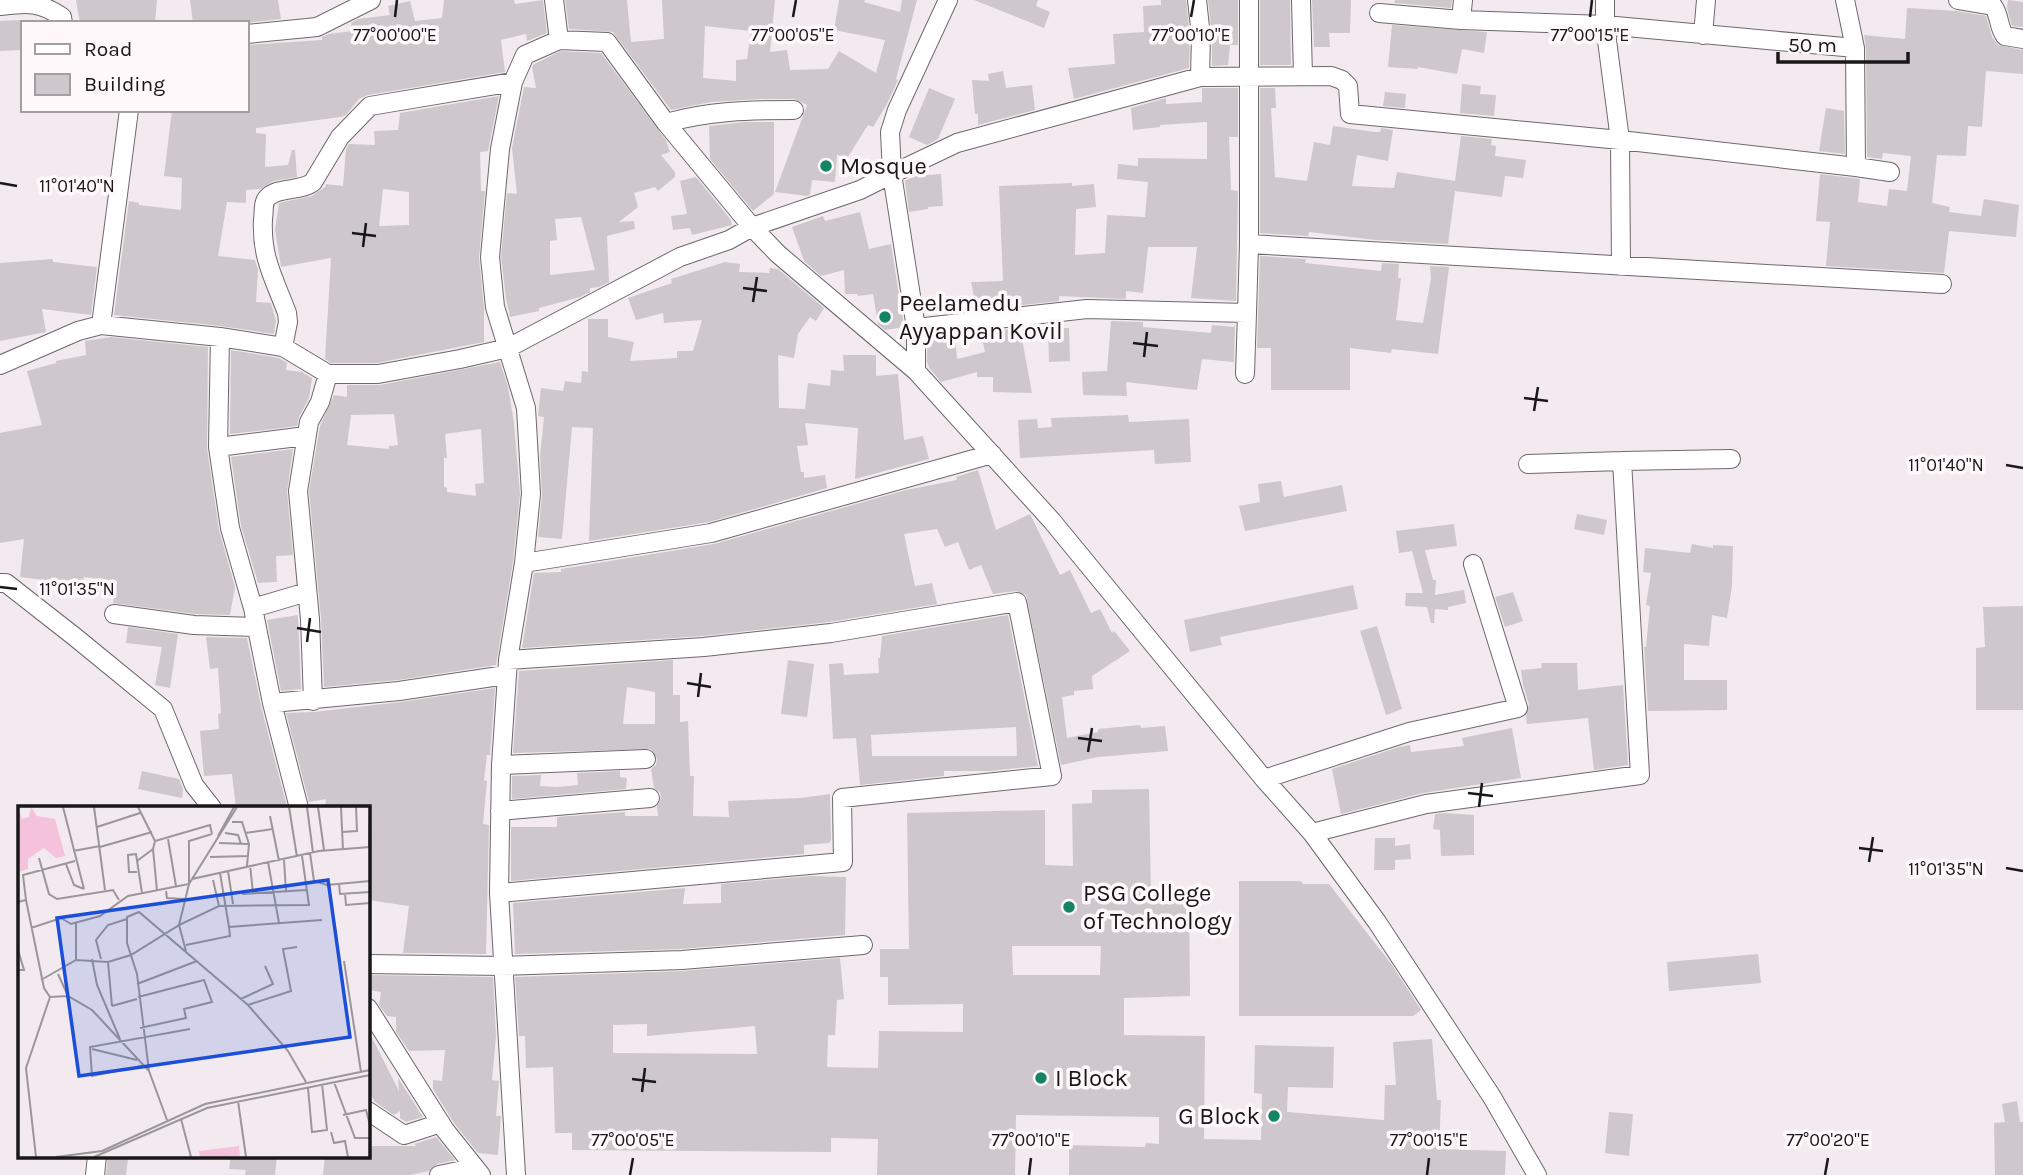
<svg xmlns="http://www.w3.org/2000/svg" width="2023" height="1175" font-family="Karla,sans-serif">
	<rect width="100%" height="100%" fill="#f2eaee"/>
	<path fill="#cec7cb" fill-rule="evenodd" d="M76,0H157L155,23H80Z
		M190,0H278L281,19L246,23H193Z
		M444,0H514L515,4L543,0L547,33L527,41L526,34L501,40L505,72L368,95L359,99L346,115L341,117L256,128V133L266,134L265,167L288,165L292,150H295L297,177L274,181L260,189L246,190V203L227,202L218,256L255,260L258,270L256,302L271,303L276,321L274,334L221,326L114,315L129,201L139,203V205L181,210L182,178L164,176L172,110H247V45L322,40V37L329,34L352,31L351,23L358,19L390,15L388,6L410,1L415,21L442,18Z
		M565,0H627L631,42L664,39L662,0H775L770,52L787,50L790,70L828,69L839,51L876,73L885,40L834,30L839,0H865L864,2L900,12L902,0H917L896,79L898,80L887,104L873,127L868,125L846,160L837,154L835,182L812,180L810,195L807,196L775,192L807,105L795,99H761L711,102L671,110L613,32L569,29ZM705,26L751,31L747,59L736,60V81L703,78Z
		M974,0H1038L1036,6L1050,12L1044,28Z
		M1161,0H1186L1190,36L1189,68L1074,99L1068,68L1115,64L1113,34L1144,32L1143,6L1161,5Z
		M1208,0H1238V45H1230L1228,65L1212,66V35Z
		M1260,0H1290L1291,65H1260Z
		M1312,0H1351L1350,33H1329L1330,47H1314Z
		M1395,0H1452L1451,8L1394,3Z
		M2008,0L2023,2V27L2012,26L2007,8Z
		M1907,8L1958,11L1986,16L1992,37L1998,45L2023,50V74L1986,71L1982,127L1968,126L1966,156L1937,155L1932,203L1950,207L1949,212L1981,216L1984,199L2019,205L2016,237L1949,231L1944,273L1826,266L1830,222L1816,221L1820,174L1860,179L1858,202L1887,206L1889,189L1907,191L1911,156L1883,153L1882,159L1867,157L1866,48L1864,35L1905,39Z
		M23,20V50L0,51V21Z
		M1392,25L1487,32L1484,53L1462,49L1457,74L1418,67V69L1388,67Z
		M561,51L601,53L666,140L670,152L661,155L675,172V177L658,191L655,187L634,193L638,207L619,222L634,221L635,229L607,236L609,282L599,287L590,288V292L580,297L539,308V311L510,317L506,298L501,257L507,193L517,194L512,148L524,87L536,88L532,67L534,64ZM581,217L595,270L550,275V241L557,240L555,219Z
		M1003,71L1006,88L1032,85L1035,110L978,125V114H975L972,80L989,81L988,74Z
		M1462,84L1481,86L1480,94L1496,95L1494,116L1460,113Z
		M929,88L955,99L938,139L927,145L909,137Z
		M1202,88H1238V137H1229L1231,190L1238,191L1236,301L1191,298L1197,247H1148L1143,293L1126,291V299L1059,296V301L977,310L971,282L1003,281L999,186L1072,183V186L1094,184L1096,207L1076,209L1075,255L1105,253L1107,215L1145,217L1148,182L1117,179L1118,164L1138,166V158L1207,159V122L1160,125V127L1133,130L1131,108L1166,98V104L1202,102Z
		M1260,88H1275L1276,108H1271L1275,177L1307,181L1314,142L1330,145L1333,126L1375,132H1380L1381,128L1393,130L1388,161L1357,155L1352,186L1394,188L1397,172L1455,181L1461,136L1492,139L1491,145L1496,146L1495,156L1526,160L1523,178L1505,176L1502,197L1455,191L1448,244L1376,240L1309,232L1308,236L1260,233Z
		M1385,92L1406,94L1405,108L1383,106Z
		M499,96L488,151L480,152L481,191H485L479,258L484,308V342L377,363H331L325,359L331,258L281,267L275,230L279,203L312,196L325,187L326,184L343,186L346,149L349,144L375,145L374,131L398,130L400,113ZM383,189L409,192V225L379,226Z
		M1826,108L1844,111L1845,154L1819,151Z
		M745,122H774V194L753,211L710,159L709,126Z
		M941,174L943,206L928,207V209L909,212L905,181L914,176Z
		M696,177L731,220L732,225L692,235L690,228L673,230L671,216L687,214L680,181Z
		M860,212L869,249L891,244L904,327L885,330L878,324L873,294L858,296L857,294H845L844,270L821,276L804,261L792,227L823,216L825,221Z
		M1260,256L1306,259L1305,263L1381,271L1382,263L1399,264L1398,278H1401L1396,320L1423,323L1431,279L1430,266L1449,267L1438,354L1392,349L1391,353L1350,348V390H1271V348H1257Z
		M53,259V262L97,267L91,315L42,309L46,332L0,341V263Z
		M725,262L740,264L739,272L769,273L770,268L778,269L824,308L816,321L810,317L798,334L794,358L778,355L779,408L805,409L808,383L830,386L831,370L844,371L843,355H876V376L898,374L904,440L923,436L929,459L855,479L858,428L805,423L808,445L797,446L801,472H804V478L825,475L827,488L709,522L589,541L593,428L572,427L562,539L538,537L542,495L540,456L544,417L538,416L541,388L563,391L565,381L581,383L582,371L588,372V319H608V337L634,342L630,361L677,358V351H693L702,320L664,323L663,313L636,320L628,298L672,283L671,279Z
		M1111,321L1143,322V327L1211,333L1212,325L1234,327L1235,324L1234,362L1202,359L1197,390L1126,382L1127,396L1083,395L1082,372L1107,371Z
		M1020,328L1032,393L993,392V377H977V372L941,382L930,369L927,362V338L955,335L957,359L985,352L981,332Z
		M1048,328H1069L1070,361L1049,362Z
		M111,337L208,347L207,448L219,530L235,587L230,615L195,614L113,603L117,581L84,577L83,585L20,577L24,539L0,543V433L42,425L27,371L56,363V361L86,355L85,341Z
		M231,350L279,358L287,363L286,370L302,372L312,378L309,398L299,417L297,426L230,434Z
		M500,362L508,387L514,423L520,494L513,562L496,665L398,680L324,687L321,618L309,491L320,426L334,395L347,397V385H380ZM394,414L398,445L389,446V449L347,445L351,415ZM481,429L484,483L475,484L476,496L447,492V488L444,487V458H447L445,434Z
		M1128,415L1129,422L1189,419L1191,462L1155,464L1154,450L1020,458L1018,420L1037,419L1038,428L1052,427L1051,418Z
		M293,449L287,492L293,555L276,556L277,582L258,583L241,526L231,457Z
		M978,470L996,530L1030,514L1060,575L1070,570L1091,613L1100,609L1112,633L1114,631L1130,651L1092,676L1093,689L1074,691V695L1062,697L1067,738L1098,732V729L1140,725L1141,728L1165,726L1168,751L1098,757L1061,765L1026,595L1016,591L993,594L981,565L969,570L958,542L945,547L937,529L904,534L915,586L932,583L937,604L829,622L703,636L522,648L534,573L561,572V569L714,544L906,490L957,480L956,477Z
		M1281,481L1284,497L1342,485L1347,511L1245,531L1239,506L1260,502L1258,484Z
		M1577,514L1607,520L1604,535L1574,529Z
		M1454,524L1457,546L1425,550L1433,580H1436L1435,595L1464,590L1466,603L1448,607V610L1435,609L1434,623H1431L1427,607L1405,606L1406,593H1423L1412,551L1399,553L1396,531Z
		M1692,544L1713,548V545L1733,546L1732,586L1727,618L1712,615L1709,646L1684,644V680H1727V710L1648,711L1644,647H1646L1650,606L1646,605L1651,573L1643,572L1645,548L1690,553Z
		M1353,585L1358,609L1220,637L1222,645L1190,652L1184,620Z
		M1513,592L1523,621L1505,627L1495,597Z
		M2023,606V710H1976V648L1985,647L1983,607Z
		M298,615L301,689L281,691L267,620Z
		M1008,615L1038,766L990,771H944V776L860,785L856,738L833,739L829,664L843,663L844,675L879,673L878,658H880L882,636ZM1016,727L1017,756H872L871,735Z
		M1377,626L1402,709L1386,715L1360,631Z
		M128,627L178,634L170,688L155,685L162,647L126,643Z
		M206,637L247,638L261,706L287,807L236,808L232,774L204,776L200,731L219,729L218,714L221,713L218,668L210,669Z
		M673,660V695H680V722L688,721L690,776H694L693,816L729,817L728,801L801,798L830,794L831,840L829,843L804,845V854L511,881V827H557V817L625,812V816H658L657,807L661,798L660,792L654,788L651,769L656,765L657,758L651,749L513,753L519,671ZM627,687L655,692V724H623Z
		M788,660L814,664L807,717L781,714Z
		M1541,663H1577L1578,690L1623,685L1628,765L1594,770L1588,718L1527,724L1526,716L1529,705L1523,685L1521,670L1542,668Z
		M495,688L490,755H487L484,780L487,781L483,824L489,825L486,954L403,953L409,906L368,900V808H325L326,799L309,802L286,713L314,712L401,702Z
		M1512,728L1521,778L1423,793L1341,814L1332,769L1399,747L1410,745L1411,752L1464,746L1462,738Z
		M142,771L179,779L183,789L182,798L138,789Z
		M620,771V777L627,778L626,789L512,799V776L541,775L540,786L557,787L578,785L577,773Z
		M1149,789L1151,897H1189L1190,996L1124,998V1035L1205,1036L1204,1139L1261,1140L1262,1094L1254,1093L1255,1045L1334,1047L1333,1088L1288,1087L1287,1112L1384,1120L1385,1085H1396L1393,1042L1432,1039L1437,1100H1441L1439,1149L1506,1151L1505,1175H1069V1145L1145,1147L1146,1143L1159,1144V1117L1016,1115L1015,1175H877L878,1139L831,1138V1152L572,1150V1133H555L553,1067L526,1068L525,1036H519L515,977L682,971L840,958L844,999L837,1000L835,1035H828L827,1067L878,1068L879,1031L963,1032V1004L888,1005V977H880V949H909L907,813L1045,810V865L1073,866L1072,804L1092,803V790ZM1012,946H1101L1100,975H1013ZM647,1024V1036L755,1026L757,1054L613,1053V1025Z
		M1446,813L1474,815V855L1441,856L1440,830L1433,829L1435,814Z
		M1375,838H1395V846L1410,844L1411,859L1395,860V870H1374Z
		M810,876L846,877L845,935L681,949L515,954L513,903L685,888L683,904L721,903V884Z
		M1239,881H1301L1303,884H1329L1392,965L1421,1010L1413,1016H1239Z
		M1758,954L1761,983L1669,991L1667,962Z
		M368,975L493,977L496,1036L492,1080L499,1081L496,1116H501L498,1155L478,1153L454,1123L433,1089V1080L442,1081L445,1050L409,1051L396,1032V1017L387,1016L379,1005L381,992L368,990Z
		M368,1030L399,1091L398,1078L423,1117L406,1122L400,1118V1111L394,1115L375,1102L368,1090Z
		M2017,1101L2020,1122H2023V1175H1995L1994,1123L2005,1122L2002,1104Z
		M1609,1112L1633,1114L1629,1156L1605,1153Z
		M436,1137L455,1160L437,1164L429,1171L410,1175H323L325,1156H368V1146H416L414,1144Z
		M231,1156H277L275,1175H245L246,1170L229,1169Z
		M108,1157L128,1159L126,1175H106Z"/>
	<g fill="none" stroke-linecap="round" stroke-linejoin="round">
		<g stroke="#6f686b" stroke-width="20">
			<path id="minor" d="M554,0L559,40
				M1197,0L1201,36L1200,77
				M1249,0V244
				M1301,0L1303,76
				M1605,0V25L1620,140L1621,266
				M1958,0L1993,6C2000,15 1998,27 2005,36L2023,39
				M0,6C27,3 39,1 62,17L63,23
				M1379,13L1461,20L1605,25L1855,48
				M1461,20L1463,0
				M247,34L317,27L371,0
				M1703,35L1706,0
				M666,123C708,111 749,110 794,110
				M1856,167L1890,172
				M101,325L129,110
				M916,328L1087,309L1247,313L1249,244L1942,284
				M220,337L218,447L230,528L253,608L272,703L299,808
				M283,347L288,322L287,313C274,278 261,258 263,219C264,213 263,202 267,198C278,186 301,192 313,182L340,137L370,106L513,82
				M0,365L78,331L101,325L220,337L283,347L328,374H378L460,359L508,348L680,257L729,240L752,227L860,190L892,174L890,132L897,110L948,0
				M916,371V328L892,174L957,143L1200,77L1331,76L1342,80L1348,86L1350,114L1620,140L1856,167L1855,48L1845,0
				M1245,374L1247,313
				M218,447L306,436
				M1528,464L1622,461
				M524,563L711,533L992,454
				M0,583H6L75,637L163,709L194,785L212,808
				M253,608L307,592
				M114,614L194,625L255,627
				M313,701L310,619L298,491L309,422L320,402L328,374
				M272,703L399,691L506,675
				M501,765L646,759
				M1264,779L1409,732L1518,708L1473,564
				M500,811L650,798
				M1312,833L1426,804L1640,775L1622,461L1731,459
				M499,893L843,862L842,798L1052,776L1017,602L831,633L704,647L508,660
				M368,964L502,966L682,960L863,945
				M368,1008L445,1130L481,1175
				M368,1111L404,1135L441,1123
				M95,1175L97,1156
				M439,1175L473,1168
				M516,1175L499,893L501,765L508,660L524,563L531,494L526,408L495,307L490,257L500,149L513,82L525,55L559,40L607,42L666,123L752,227L778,254L916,371L1052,521L1264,779L1312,833L1377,922L1492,1097L1537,1175"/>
		</g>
		<use href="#minor" stroke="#fff" stroke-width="18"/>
	</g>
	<path fill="none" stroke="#191718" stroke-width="2.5" d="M395,17L397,0M793,17L796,0M1191,17L1194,0M1590,17L1592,0M0,183L17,186M352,233L376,236M363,247L366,223M743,288L767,291M753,302L757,277M1133,343L1158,346M1144,357L1147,332M1524,398L1548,401M1534,411L1538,387M2006,465L2023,468M0,587L17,589M297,628L321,632M307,642L310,618M687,683L711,687M698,697L701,673M1078,738L1102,741M1088,752L1092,728M1468,793L1493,796M1479,807L1482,783M1859,848L1883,851M1869,862L1873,837M2006,868L2023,871M632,1079L656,1082M642,1092L645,1068M630,1175L633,1158M1029,1175L1031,1158M1427,1175L1429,1158M1825,1175L1828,1158"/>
	<g fill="#138564" stroke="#fff8fb" stroke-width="2.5">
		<circle cx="826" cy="166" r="7"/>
		<circle cx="885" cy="317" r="7"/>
		<circle cx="1069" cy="907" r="7"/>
		<circle cx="1041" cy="1078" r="7"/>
		<circle cx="1274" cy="1116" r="7"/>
	</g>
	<g text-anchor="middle" stroke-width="7" stroke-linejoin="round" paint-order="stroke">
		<g font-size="24" fill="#191718" stroke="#fff8fb" text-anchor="start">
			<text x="840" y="174">Mosque</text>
			<text x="899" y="311">Peelamedu<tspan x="899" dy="28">Ayyappan Kovil</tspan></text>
			<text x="1083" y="901">PSG College<tspan x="1083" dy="28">of Technology</tspan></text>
			<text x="1055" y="1086">I Block</text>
			<text x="1260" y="1124" text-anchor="end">G Block</text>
		</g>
	</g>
	<g transform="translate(18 806)">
		<rect width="352" height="352" fill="#f2eaee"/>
		<path d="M13,1L19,10L37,13L47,50L38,52L26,42L10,53V63L0,66V2L4,13L11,11ZM221,340L222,351H182L181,345Z" fill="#f4c2db"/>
		<path fill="none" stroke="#9b9698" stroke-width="2" d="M45,1L66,83M76,1L87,84M120,1L137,35M271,1L279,51M289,1L295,47M300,1L306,44M323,1L325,44M252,10L261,55M214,16H224L231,38L229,60M79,21L122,7M324,26L339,25L338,1M207,27L220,29L223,38M227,27L255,23M200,30L216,1M150,33L158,80M201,37L230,38M82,41L134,26M351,41L352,4M135,43L139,85M55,45L82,40M292,47L296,75L309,79L352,75M192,51L231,50M21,52L31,88L39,93L95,84L101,94M266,54L268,85M119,55L135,43L137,35L192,19L194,28M250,56L261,117M48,58L56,79L66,83M232,59L235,87M210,65L215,98M119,66H111L110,49L118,48L124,87M202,67L211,121M174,73L301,45L352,41M195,74L201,100M321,78L322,88L352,86M148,85L149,92L166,93M327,87L328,99L352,97M224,88L288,84M8,94L5,69L57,55M0,96L8,94L26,182L32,191L50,190L74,204L131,265L149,314M58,116V153M13,122L43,112L53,118L82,110L110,90L171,78V35L194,28M168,139L212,130L211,121L304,114M0,144L6,164H0M168,145L161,119L201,100L291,99L284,50M74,153L79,179L102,233M83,153L78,134L90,119L109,113M326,155L343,266M90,156L94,200M40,168L50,190M23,174L58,154L90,156L113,149L161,119L171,78L219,1M119,178L179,155M120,191L186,174L194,196L166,203L168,212L122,222M223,193L255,178L247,160M230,199L273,185L265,143L279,141M94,200L119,193M74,243L119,254M124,260L74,270L72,241L172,223M131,265L119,168L109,137V111L121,106L230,199L270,245L288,276M316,276L337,332H352M290,282L294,326L309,324L304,278M220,295L228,351M325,309L348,304L352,319M163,313L173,351M313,326L316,337L327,335L330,351M18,351L8,262L32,191M38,351L84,345L187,298L352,264M76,351L189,302L352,269"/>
		<path fill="#1d4ed8" fill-opacity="0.15" stroke="#1d4ed8" stroke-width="3.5" d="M310,74L332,231L61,270L39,112Z"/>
		<rect width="352" height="352" fill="none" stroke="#191718" stroke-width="3.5"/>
	</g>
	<g font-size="18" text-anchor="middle" fill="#191718" stroke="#fff8fb" stroke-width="7" stroke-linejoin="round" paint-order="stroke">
		<text x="395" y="41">77°00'00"E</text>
		<text x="793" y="41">77°00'05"E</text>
		<text x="1191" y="41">77°00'10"E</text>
		<text x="1590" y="41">77°00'15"E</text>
		<text x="77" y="192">11°01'40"N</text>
		<text x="1946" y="471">11°01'40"N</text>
		<text x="77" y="595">11°01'35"N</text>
		<text x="1946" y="875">11°01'35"N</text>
		<text x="633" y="1146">77°00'05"E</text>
		<text x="1031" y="1146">77°00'10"E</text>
		<text x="1429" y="1146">77°00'15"E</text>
		<text x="1828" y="1146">77°00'20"E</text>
	</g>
	<rect x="21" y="21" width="228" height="91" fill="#fff8fb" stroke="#a39ea0" stroke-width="2"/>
	<rect x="35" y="44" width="35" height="10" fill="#ffffff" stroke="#a39ea0" stroke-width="2"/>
	<text x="84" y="56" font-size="21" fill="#191718">Road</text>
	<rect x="35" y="74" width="35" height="21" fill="#cec7cb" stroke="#a39ea0" stroke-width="2"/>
	<text x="84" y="91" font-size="21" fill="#191718">Building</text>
	<path d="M1778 52v10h130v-10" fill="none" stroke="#191718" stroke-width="3.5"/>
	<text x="1788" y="52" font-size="21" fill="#191718" stroke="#fff8fb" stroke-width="5" paint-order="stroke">50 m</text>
</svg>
